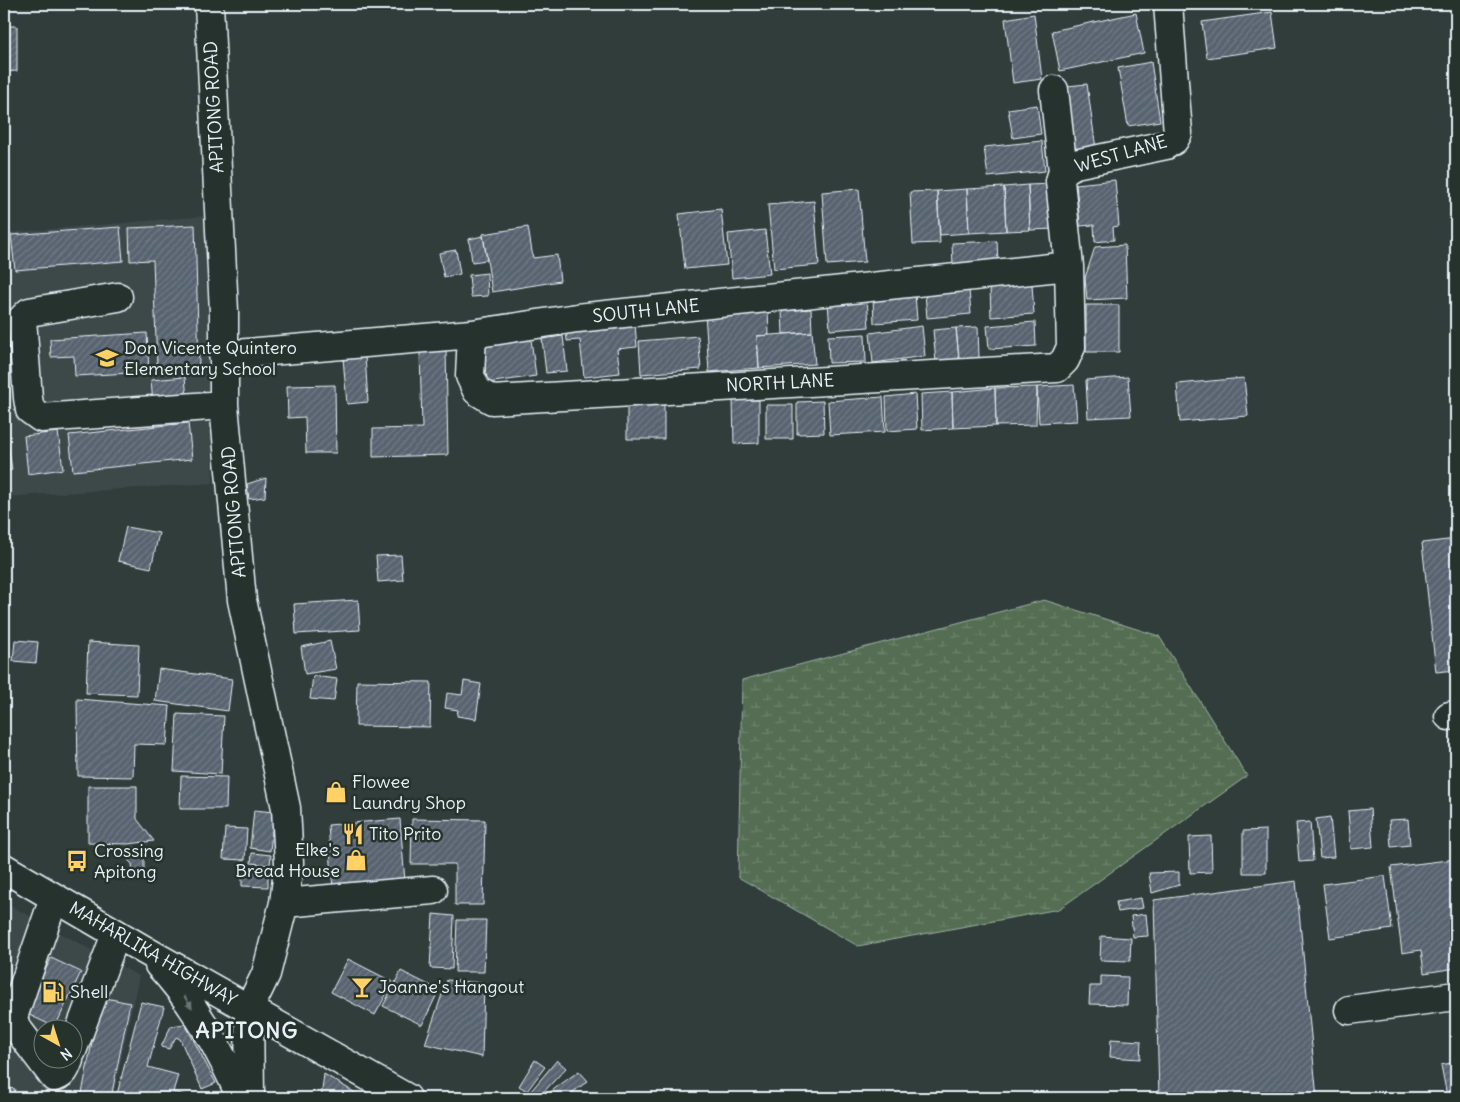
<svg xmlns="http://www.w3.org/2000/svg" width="1460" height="1102" font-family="Delius,sans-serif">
	<defs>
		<pattern id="wetland-marsh" width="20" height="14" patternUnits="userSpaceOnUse" patternTransform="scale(1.25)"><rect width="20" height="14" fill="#556e53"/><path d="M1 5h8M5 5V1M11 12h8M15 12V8" fill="none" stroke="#6d836c"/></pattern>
		<pattern id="building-hatch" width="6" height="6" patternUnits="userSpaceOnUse" patternTransform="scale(1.25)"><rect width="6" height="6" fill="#596370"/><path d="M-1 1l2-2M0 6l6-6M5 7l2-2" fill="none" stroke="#717a85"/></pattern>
	</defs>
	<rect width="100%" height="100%" fill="#303d3a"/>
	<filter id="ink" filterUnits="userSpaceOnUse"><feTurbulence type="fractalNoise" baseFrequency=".02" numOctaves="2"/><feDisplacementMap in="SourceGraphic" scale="10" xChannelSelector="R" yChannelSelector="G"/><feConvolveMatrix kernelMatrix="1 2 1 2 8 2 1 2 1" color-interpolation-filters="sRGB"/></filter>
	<g filter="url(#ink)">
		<path fill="#3c484a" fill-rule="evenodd" d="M205,216L213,483L4,497V233Z
			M4,902L139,976L113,1098L4,1097ZM42,1030H72V1060H42Z"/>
		<path fill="url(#wetland-marsh)" stroke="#9eb0a6" d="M1044,600L1159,636L1247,776L1059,909L858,946L738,877L742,680Z"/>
		<path fill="url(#building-hatch)" stroke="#e8f1f8" d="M1272,12L1277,48L1207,58L1202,22Z
			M1136,13L1144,53L1060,71L1052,31Z
			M1034,14L1042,79L1013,83L1005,19Z
			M4,26H17V71L4,72Z
			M1151,62L1160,121L1128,126L1118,68Z
			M1087,84L1096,149L1065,153L1057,87Z
			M1037,105L1041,134L1013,138L1008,109Z
			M1042,141L1045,171L988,177L984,147Z
			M1115,180L1119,226L1113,227L1114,240L1095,242L1094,225L1080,226L1076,184Z
			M1053,184L1055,229L1030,230L1028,185Z
			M1028,185L1030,230L1006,231L1004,187Z
			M1004,187L1006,231L969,233L967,189Z
			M859,189L865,262L827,265L822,192Z
			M967,189L969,233L940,235L937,191Z
			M937,191L940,243L913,244L910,192Z
			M814,201L819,265L774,269L768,205Z
			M721,209L727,265L685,269L679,214Z
			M195,225L199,365L157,367L153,260L130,261L129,228Z
			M120,227L123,261L15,270L11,235Z
			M528,227L533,258L557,255L560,281L492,292L483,234Z
			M765,230L770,274L732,278L728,234Z
			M4,235H7L10,266L4,267Z
			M483,236L487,260L472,262L469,239Z
			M997,241L998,262L953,265L952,243Z
			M1125,245L1127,298L1087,300L1085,278L1095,247Z
			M456,250L460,274L444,277L439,253Z
			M487,273L488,296L471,297L469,275Z
			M1032,284L1034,314L991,317L990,287Z
			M969,290L971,314L927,318L925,293Z
			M915,294L917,320L874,323L873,297Z
			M867,298L869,327L830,330L828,302Z
			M1086,305H1119V352H1086Z
			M768,309L769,335L757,336L759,368L709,372L705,313Z
			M811,309L812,332L783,334L782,311Z
			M634,314L637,347L617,349L620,373L584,377L580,340L567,341L566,329Z
			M1035,322L1036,346L989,349L987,326Z
			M4,324L7,411H4Z
			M922,326L925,356L873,363L870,333Z
			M978,327L979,358L959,359L956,328Z
			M956,328L959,359L936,362L933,330Z
			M530,332L536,376L487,383L481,339Z
			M812,332L815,364L759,368L757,336Z
			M147,333L149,372L75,376L74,356L51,357L50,339Z
			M865,334L866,362L829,363L828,336Z
			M563,336L567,371L546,373L542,339Z
			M698,336L701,369L641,374L639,341Z
			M446,350L448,455L373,457V429L422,428L420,351Z
			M365,356L368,402L347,404L343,358Z
			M185,377L187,399L153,403L151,380Z
			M1128,377L1131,416L1088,418L1086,380Z
			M1244,378L1248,416L1180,422L1177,384Z
			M335,385L336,453H306L305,417L288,418L287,386Z
			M1074,385L1077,421L1039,423L1037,387Z
			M1037,387L1036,425L996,426L995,388Z
			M995,388L996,426L953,428L952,392Z
			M952,392L953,428L922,430L921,394Z
			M915,394L917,429L887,431L886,397Z
			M883,397L885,432L830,435L828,401Z
			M664,399V439H627V400Z
			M733,400H759V443L734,444Z
			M823,401L824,433L797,434V402Z
			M766,405H793V439H766Z
			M188,423L192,459L73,471L69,435Z
			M58,432L63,469L28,474L24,436Z
			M4,436H7L12,470L4,472Z
			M266,478L265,497L249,499L247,484Z
			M126,527L159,533L151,568L118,561Z
			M1456,539V670L1436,672L1422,543Z
			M401,555L403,580L378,582L376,556Z
			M358,600L360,630L296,634L294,604Z
			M15,640L38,642L36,663L13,661Z
			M330,641L336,669L305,674L301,647Z
			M88,642L139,645L137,695L86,693Z
			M159,669L232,679L228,711L155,701Z
			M313,676L337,679L334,701L310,699Z
			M357,681L431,682L430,727L356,726Z
			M464,681L481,684L476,719L457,716L458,710L445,708L447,693L462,695Z
			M77,699L170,706L167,745L134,744L133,777L78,776Z
			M177,714L224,716L221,774L174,771Z
			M181,776L227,777L226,809H180Z
			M88,786H137V819L154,841L128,844L88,843Z
			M1370,809L1373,847L1351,849L1348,811Z
			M254,810L274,812L270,851L250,848Z
			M1330,817L1334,857L1320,858L1316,819Z
			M400,819L405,882L333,889L328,825Z
			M412,819L485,820L483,905H455V864H411Z
			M1408,819L1410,845L1391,847L1389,820Z
			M1310,822L1313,861L1299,862L1296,823Z
			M225,828L247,829L245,860L223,859Z
			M1266,830V873H1243V831Z
			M1211,836L1212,872L1190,873L1189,837Z
			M126,847L144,848V872H133L132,864L128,860Z
			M252,853L271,855L270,865L251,863Z
			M1456,859V968L1424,973L1421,950L1402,953L1391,867Z
			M242,871L268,872V887L242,886Z
			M1179,872V885L1152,893L1149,873Z
			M1385,876L1392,929L1330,938L1323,884Z
			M1296,881L1317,1098H1159L1154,900Z
			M1141,898L1143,908L1118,912L1116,902Z
			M433,914L454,916L452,969L430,968Z
			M1146,914L1148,936L1133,937L1131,916Z
			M457,920H486L484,972H455Z
			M1101,936L1131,938L1130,961L1100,960Z
			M51,958L81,972L55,1027L25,1013Z
			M348,959L393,982L375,1015L331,992Z
			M401,971L439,990L422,1025L383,1006Z
			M1101,976L1128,977L1127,1005L1089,1004L1090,986H1101Z
			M447,980L484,983L482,1057L425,1044Z
			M101,997L130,1003L111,1098H81Z
			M141,1002L164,1007L148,1067L178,1075L173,1092L192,1097L191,1098H116Z
			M185,1024L216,1083L202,1089L180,1039L176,1037L169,1049L161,1047L171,1026Z
			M1111,1039L1141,1041L1140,1059L1110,1057Z
			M535,1060L545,1067L527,1091L519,1086Z
			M557,1060L566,1068L539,1097L531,1091Z
			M1456,1062V1094L1447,1096L1441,1065Z
			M579,1071L588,1081L565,1098H549L546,1095Z
			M324,1074L364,1098H321Z
			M4,1087L15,1089L13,1097L4,1096Z"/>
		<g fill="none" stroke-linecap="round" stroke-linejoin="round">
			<g stroke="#e8f1f8" stroke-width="31">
				<path id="minor" d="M209,4L224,312V405L242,600L286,808L289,863L284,903L266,974L249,1009
					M1054,90L1063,171
					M118,297L29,312L22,319L28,398L30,410L41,418L224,405
					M472,334L470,376L477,391L492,400L1057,368L1065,360L1071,347L1069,266L1060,181L1063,171L1075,164L1166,145L1174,140L1178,133L1168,4
					M223,355L472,334L577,318L1069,266
					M1449,716L1456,715
					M54,898L13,1017L16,1027L54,1077C64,1075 66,1068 69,1060
					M284,903L433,890
					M1349,1010L1456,996
					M72,1051L116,934"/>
			</g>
			<g stroke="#e8f1f8" stroke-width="31">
				<path id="major" d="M4,868L146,951L407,1098
					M159,965C193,1001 222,1053 241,1098
					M249,1009L250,1098"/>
			</g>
			<use href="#minor" stroke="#26332d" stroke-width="28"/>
			<use href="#major" stroke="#26332d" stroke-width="28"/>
		</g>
		<defs><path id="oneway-solid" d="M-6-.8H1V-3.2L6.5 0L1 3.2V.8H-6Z" transform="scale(1.25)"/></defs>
		<use fill="#6a7674" href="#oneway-solid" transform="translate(188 1002) rotate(56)"/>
	</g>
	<defs>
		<g id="school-bare" transform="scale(1.725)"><path d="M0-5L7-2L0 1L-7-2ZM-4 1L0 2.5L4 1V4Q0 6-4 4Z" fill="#ffd166" stroke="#26332d" stroke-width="2.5" paint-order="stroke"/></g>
		<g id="shop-bare" transform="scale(1.725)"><path d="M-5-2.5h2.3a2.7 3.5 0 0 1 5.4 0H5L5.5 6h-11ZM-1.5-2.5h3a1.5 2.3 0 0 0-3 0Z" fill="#ffd166" stroke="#26332d" stroke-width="2.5" paint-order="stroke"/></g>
		<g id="restaurant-bare" transform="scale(1.725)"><path d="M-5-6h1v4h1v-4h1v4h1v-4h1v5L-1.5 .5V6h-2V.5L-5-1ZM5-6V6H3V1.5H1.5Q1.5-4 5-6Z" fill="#ffd166" stroke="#26332d" stroke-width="2.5" paint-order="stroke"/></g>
		<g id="bus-bare" transform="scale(1.725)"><path d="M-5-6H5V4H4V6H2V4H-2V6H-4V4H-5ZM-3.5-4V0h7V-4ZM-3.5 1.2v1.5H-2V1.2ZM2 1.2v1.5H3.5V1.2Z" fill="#ffd166" stroke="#26332d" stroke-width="2.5" paint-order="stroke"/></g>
		<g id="bar-bare" transform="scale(1.725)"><path d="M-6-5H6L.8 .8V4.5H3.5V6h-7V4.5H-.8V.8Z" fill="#ffd166" stroke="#26332d" stroke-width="2.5" paint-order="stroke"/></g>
		<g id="fuel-bare" transform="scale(1.725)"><path d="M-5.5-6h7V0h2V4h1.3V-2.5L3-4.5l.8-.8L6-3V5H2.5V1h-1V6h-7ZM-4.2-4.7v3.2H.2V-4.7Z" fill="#ffd166" stroke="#26332d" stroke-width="2.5" paint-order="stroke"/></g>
	</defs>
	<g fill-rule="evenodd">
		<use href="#school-bare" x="107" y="358"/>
		<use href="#shop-bare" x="336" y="792"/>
		<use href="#restaurant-bare" x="353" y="834"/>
		<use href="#shop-bare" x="356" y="860"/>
		<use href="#bus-bare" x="77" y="861"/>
		<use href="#bar-bare" x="362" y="987"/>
		<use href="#fuel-bare" x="53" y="992"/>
	</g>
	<g text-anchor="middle" stroke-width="5" stroke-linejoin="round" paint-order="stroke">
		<g font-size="18" fill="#e8f1f8" stroke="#26332d">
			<text transform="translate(214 107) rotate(-93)" y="6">APITONG ROAD</text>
			<text transform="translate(1121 154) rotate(-16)" y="6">WEST LANE</text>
			<text transform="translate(646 311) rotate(-6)" y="6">SOUTH LANE</text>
			<text transform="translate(780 383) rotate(-3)" y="6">NORTH LANE</text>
			<text transform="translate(234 512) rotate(-95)" y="6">APITONG ROAD</text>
			<text transform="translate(153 954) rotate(30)" y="6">MAHARLIKA HIGHWAY</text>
		</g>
		<g font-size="18" fill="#e8f1f8" stroke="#26332d" text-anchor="start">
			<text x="124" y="354">Don Vicente Quintero<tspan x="124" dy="21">Elementary School</tspan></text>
			<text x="352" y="788">Flowee<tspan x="352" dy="21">Laundry Shop</tspan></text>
			<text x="369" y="840">Tito Prito</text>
			<text x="340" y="856" text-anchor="end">Elke's<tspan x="340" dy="21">Bread House</tspan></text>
			<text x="94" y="857">Crossing<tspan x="94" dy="21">Apitong</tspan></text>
			<text x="378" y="993">Joanne's Hangout</text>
			<text x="70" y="998">Shell</text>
		</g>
		<g font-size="22" font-weight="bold" letter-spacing="1" fill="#e8f1f8" stroke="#26332d">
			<text x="247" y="1038">APITONG</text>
		</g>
	</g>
	<rect width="1460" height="1102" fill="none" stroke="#26332d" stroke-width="20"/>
	<rect x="10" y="10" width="1440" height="1082" fill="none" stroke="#e8f1f8" stroke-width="2" filter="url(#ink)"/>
	<g transform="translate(58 1044) rotate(141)"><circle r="24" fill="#26332d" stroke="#747f7e"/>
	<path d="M0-4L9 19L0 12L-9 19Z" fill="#ffd166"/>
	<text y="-8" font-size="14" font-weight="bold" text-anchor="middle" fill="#e8f1f8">N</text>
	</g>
</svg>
